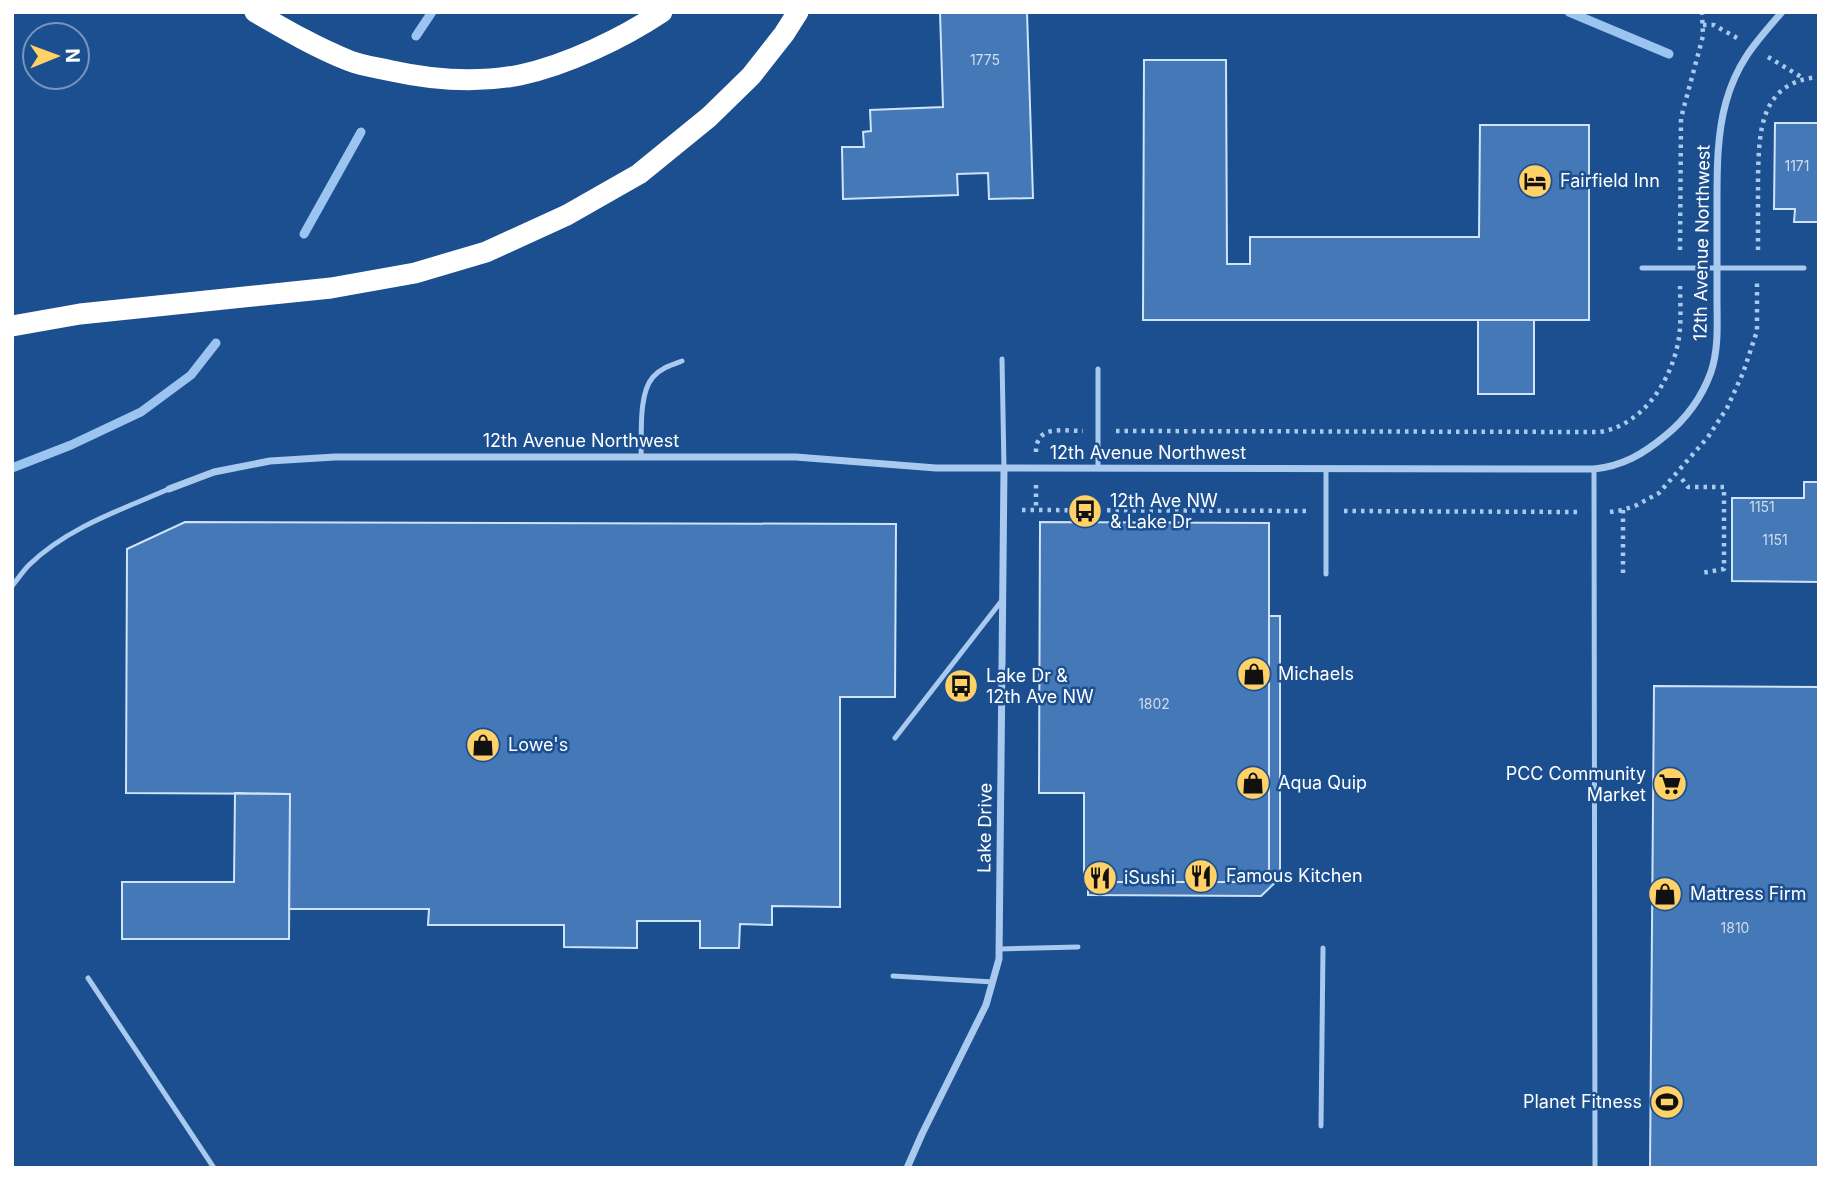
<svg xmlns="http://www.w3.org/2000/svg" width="1831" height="1180" font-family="Inter,sans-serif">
	<rect width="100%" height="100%" fill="#1b4f8f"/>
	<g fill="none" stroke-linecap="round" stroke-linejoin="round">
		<path stroke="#9cc4f0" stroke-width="9" d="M1569,12L1669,54
			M416,36L432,12
			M304,234L361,132
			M12,468L71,445L141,412L191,375L216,343"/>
	</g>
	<path fill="#4478b7" stroke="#cfe3fa" stroke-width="2" d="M940,12H1027L1033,198L989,199L988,173L957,174L958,195L843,199L842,147H864L863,132L871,131L870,110L943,107Z
		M1144,60H1226L1227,264H1250V237H1479L1480,125H1589V320H1143Z
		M1775,123H1819V222H1794L1795,209H1774Z
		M1478,320H1534V394H1478Z
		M1804,482H1819V582L1732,581V498H1804Z
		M185,522L896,524L895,697H840V907L772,906V925L740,924L739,948H700V921H637V948L564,947V925H428L429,909H289L290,794L126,793L127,549Z
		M1040,522L1269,523V869L1255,882H1084V793H1039Z
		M1269,616H1280V878L1261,896L1088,895V882H1255L1269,869Z
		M1654,686L1819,687V1168H1650Z
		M235,793L290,794L289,939H122V882H234Z"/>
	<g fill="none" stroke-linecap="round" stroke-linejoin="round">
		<path stroke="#a9c9ee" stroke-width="4.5" stroke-dasharray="3.5 5" stroke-linecap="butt" d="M1703,25H1714L1737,38
			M1768,57L1803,78
			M1680,250L1681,118L1703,36L1702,12
			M1758,250C1758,226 1758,203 1758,179C1759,132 1759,82 1819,77
			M1116,431L1600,432C1642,425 1670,383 1678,343C1682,324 1680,302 1680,283
			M1036,452C1036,424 1063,431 1083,431
			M1682,479L1688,487H1724V569L1702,573
			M1036,485V510
			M1022,510L1311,511
			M1623,510V573
			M1344,511L1577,512
			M1610,512L1623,510L1637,505L1659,493L1708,437L1727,408L1743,373L1757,331V283"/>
		<path stroke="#a9c9ee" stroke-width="5" d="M1642,268H1804
			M1002,359L1004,468
			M1098,369V468
			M641,457C642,435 638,394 653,377C661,368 671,365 682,361
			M1594,469L1595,1168
			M1326,574V469
			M12,586C18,579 23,571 29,565C67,528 120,510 169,489
			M895,738L1003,599
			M999,949L1078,947
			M893,976L993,982
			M88,978L214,1168
			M1321,1126L1323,948"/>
		<path stroke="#a9c9ee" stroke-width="7" d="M169,489L214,472L270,461L335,457H796L936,468L1594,469C1623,466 1643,454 1665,436C1686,419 1702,397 1711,372C1719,348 1717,323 1717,298C1717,266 1717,234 1717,202C1717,169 1717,134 1726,102C1737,62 1756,42 1782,12
			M907,1168L922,1134L986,1005L999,959L1004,468"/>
		<path stroke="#fff" stroke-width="21" d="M255,12C286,30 317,48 350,61C363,66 379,68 392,71C433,80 479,83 520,75C567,65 623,38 662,12
			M12,326L80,314L331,288L415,273L486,252L567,215L639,174L709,117L751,76L784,34L798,12"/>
	</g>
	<defs>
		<g id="hotel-disc" transform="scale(1.75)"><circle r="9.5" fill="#ffd166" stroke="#1b4f8f"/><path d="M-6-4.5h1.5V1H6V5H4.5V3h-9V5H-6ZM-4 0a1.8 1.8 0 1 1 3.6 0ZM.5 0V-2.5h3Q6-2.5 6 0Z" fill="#111"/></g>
		<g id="bus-disc" transform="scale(1.75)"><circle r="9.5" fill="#ffd166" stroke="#1b4f8f"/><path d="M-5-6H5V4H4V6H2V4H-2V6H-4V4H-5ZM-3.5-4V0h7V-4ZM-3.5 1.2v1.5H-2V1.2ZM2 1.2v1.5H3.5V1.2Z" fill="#111"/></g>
		<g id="shop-disc" transform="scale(1.75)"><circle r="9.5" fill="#ffd166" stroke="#1b4f8f"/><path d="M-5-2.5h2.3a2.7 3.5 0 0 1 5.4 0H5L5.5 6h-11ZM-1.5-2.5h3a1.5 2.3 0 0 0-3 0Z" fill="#111"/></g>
		<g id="supermarket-disc" transform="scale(1.75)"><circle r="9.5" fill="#ffd166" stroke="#1b4f8f"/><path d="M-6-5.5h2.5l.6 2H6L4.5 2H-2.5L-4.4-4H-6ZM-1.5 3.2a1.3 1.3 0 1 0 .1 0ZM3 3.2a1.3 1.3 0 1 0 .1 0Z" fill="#111"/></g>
		<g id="restaurant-disc" transform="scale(1.75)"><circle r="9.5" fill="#ffd166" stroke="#1b4f8f"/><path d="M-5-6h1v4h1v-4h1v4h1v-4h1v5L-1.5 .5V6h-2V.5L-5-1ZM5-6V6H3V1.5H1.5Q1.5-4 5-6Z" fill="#111"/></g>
		<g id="stadium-disc" transform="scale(1.75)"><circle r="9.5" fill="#ffd166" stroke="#1b4f8f"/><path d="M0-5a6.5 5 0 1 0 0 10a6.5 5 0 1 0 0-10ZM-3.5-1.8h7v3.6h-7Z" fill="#111"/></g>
	</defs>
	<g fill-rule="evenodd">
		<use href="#hotel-disc" x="1535" y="181"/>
		<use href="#bus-disc" x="1085" y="511"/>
		<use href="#shop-disc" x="1254" y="674"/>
		<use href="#bus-disc" x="961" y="686"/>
		<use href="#shop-disc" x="483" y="745"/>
		<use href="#shop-disc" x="1253" y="783"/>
		<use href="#supermarket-disc" x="1670" y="784"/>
		<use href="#restaurant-disc" x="1201" y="876"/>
		<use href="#restaurant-disc" x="1100" y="878"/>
		<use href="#shop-disc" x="1665" y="894"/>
		<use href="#stadium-disc" x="1667" y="1102"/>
	</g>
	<g text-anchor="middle" stroke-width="5" stroke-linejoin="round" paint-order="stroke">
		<g font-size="14" fill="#d0dded">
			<text x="985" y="65">1775</text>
			<text x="1797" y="171">1171</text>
			<text x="1762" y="512">1151</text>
			<text x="1775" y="545">1151</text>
			<text x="1154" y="709">1802</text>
			<text x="1735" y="933">1810</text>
		</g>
		<g font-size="18" fill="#fff" stroke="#1b4f8f" text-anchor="start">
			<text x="1560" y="187">Fairfield Inn</text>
			<text x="1110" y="507">12th Ave NW<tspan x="1110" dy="21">&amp; Lake Dr</tspan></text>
			<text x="1278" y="680">Michaels</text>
			<text x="986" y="682">Lake Dr &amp;<tspan x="986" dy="21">12th Ave NW</tspan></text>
			<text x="508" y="751">Lowe's</text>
			<text x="1646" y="780" text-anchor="end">PCC Community<tspan x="1646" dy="21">Market</tspan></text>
			<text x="1278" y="789">Aqua Quip</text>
			<text x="1226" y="882">Famous Kitchen</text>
			<text x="1124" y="884">iSushi</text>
			<text x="1690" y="900">Mattress Firm</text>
			<text x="1642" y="1108" text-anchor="end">Planet Fitness</text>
		</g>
		<g font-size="18" fill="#fff" stroke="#1b4f8f">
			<text transform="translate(1702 243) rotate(-89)" y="6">12th Avenue Northwest</text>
			<text x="581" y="447">12th Avenue Northwest</text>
			<text x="1148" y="459">12th Avenue Northwest</text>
			<text transform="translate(985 828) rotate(-89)" y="6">Lake Drive</text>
		</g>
	</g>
	<rect width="1831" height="1180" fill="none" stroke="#ffffff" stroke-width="28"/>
	<g transform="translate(56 56) rotate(89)"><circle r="33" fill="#1b4f8f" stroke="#7695bc" stroke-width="2"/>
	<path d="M0-5L12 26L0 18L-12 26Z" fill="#ffd166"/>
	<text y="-10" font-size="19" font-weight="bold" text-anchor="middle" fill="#ffffff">N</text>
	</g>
</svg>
